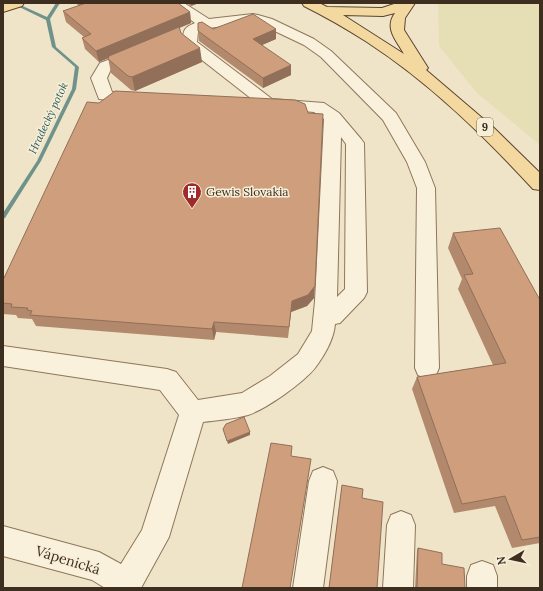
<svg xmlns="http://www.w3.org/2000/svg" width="543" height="591" font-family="Lora,serif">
	<rect width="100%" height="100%" fill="#f0e4c8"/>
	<path fill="#e6deb5" d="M438,3H540V145L477,93L439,46Z"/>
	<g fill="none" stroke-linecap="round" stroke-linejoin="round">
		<path fill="#6f938a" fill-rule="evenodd" d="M11,3H16L47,17L56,3H60L50,19L56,47L79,67L76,89L41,161L5,218L3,219V213L37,161L72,89L75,67L52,47L46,20Z"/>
		<g stroke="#8d765c" stroke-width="2">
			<path id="minor" d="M168,3H184L209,19L253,14L258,15L272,19L314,39L331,51L396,113L425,162L435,188L439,368L436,375L427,379L418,375L415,368L417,188L407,162L383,120L321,57L304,45L262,25L253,22L209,28L198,32L197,42L272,99L324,103L339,113L361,139L364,143L367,292L364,298L340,323L335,324C334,339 324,356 315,368C303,383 266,409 248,415C234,419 217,420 203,422L169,537L141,588H105L92,580L3,556V526L99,552L121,564L142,530L179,415L160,390L3,366V346L167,369L176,372L198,400L242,393L270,376L298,354L312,331L315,301L324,119L314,112L262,107L184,46L182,43C184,30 183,28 195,23ZM341,137L346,144L345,289L337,297Z
				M137,49L142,50L144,53L142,56L111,69L107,78L112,92L145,95L147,98L145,101L139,103L99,99L91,78L100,63Z
				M323,467L333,471L337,481L323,588H293L309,481L313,471Z
				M401,511L411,515L415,525L413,588H383L387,525L391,515Z
				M482,561L493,565L497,576V588H467V576L471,565Z"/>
		</g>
		<g stroke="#5b4430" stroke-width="2">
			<path id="major" d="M3,3H24L22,6L3,12Z
				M302,3H319L327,7L382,8L397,3H415L405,18L404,30L428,68L426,70L494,128L540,173V190L533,189C483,135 430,83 367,42C347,29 326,17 304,6ZM395,13C384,28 396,40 404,54L343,15L383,16Z"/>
		</g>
		<use href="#minor" fill="#faf1dc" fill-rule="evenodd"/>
		<use href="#major" fill="#f3d9a0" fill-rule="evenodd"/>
	</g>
	<path fill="#b2896c" d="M76,3H178L190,12L191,23L179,28L181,33L202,62L135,91L131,90L111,73L108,58L99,62L85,49L82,38L84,37L66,22L63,11L79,6Z
		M186,3H199L191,6Z
		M213,29H276V39L262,45L291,75L263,88L199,41L198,31Z
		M453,233L540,300V543L512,548L495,506L454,513L412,389L417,377L493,365L458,289L462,279L448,248Z
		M3,280L314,298L307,306L291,312L288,338L216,332L214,340L36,326L32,319L18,318L16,315L3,314Z
		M342,485L362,498L377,588H329Z
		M418,548L442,564L465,588H415L417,550Z"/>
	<path fill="#916f58" d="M191,3H199L191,6Z
		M190,12L191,23L99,62L96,51Z
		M276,29V39L253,49V39Z
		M200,48L202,62L135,91L132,77Z
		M291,65V75L263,88V78Z
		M315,286L314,298L307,306L291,312L288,338L292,301Z
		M214,322L216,332L214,340L212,329Z
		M250,432V435L228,444L227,441Z"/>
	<path fill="#cf9f7d" stroke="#916f58" d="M86,3H178L190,12L96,51L82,38L91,34L63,11Z
		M253,14L276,29L253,39L291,65L263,78L198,31V23L202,22L213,29Z
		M179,27L181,33L200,48L132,77L128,76L108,59L109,56Z
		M115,91L295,100L305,104L308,113L323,114L315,286L308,295L292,301L289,327L214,322L212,329L30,315L32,311L27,310L28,308L11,307L12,304L3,303V280L87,102L99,103Z
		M500,228L540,300V537L522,540L505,496L462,504L417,377L506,363L464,275L473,274L453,233Z
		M244,417L250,432L227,441L223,429L226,424Z
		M271,443L292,446L291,456L311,459L290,588H242Z
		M342,485L363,489L362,498L383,502L377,588H329Z
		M418,548L442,553V564L464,568L465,588H417Z"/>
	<defs>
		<g id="building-pin" transform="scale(1)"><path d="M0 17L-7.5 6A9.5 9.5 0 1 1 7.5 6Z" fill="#9e2a2b" stroke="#f7eed8"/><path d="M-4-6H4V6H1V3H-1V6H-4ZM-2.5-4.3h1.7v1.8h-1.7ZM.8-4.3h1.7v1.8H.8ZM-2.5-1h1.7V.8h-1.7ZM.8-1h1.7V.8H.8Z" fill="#fff"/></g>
	</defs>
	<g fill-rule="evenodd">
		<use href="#building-pin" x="192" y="192"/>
	</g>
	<g text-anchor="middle" stroke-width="3" stroke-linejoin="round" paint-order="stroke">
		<g font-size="11" font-style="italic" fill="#2f5d5a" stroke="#f7eed8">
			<text transform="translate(48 118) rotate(-65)" y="4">Hradecký potok</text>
		</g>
		<rect fill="#f7eed8" stroke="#756857" stroke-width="1" x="477" y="118" width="16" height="18" rx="3"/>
		<g font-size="11" font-weight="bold" fill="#3d2e20">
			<text x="485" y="131">9</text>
		</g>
		<g font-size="12" fill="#3d2e20" stroke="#f7eed8" text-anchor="start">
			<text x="206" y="196">Gewis Slovakia</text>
		</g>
		<g font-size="14" fill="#3d2e20" stroke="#f7eed8">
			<text transform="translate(68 560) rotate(17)" y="5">Vápenická</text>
		</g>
	</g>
	<rect width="543" height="591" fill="none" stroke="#3d2e20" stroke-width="8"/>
	<g transform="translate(511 559) rotate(261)" stroke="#f7eed8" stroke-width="3" paint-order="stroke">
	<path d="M0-3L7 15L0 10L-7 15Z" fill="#3d2e20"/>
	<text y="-6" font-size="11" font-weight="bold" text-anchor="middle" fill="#3d2e20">N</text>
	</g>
</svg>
